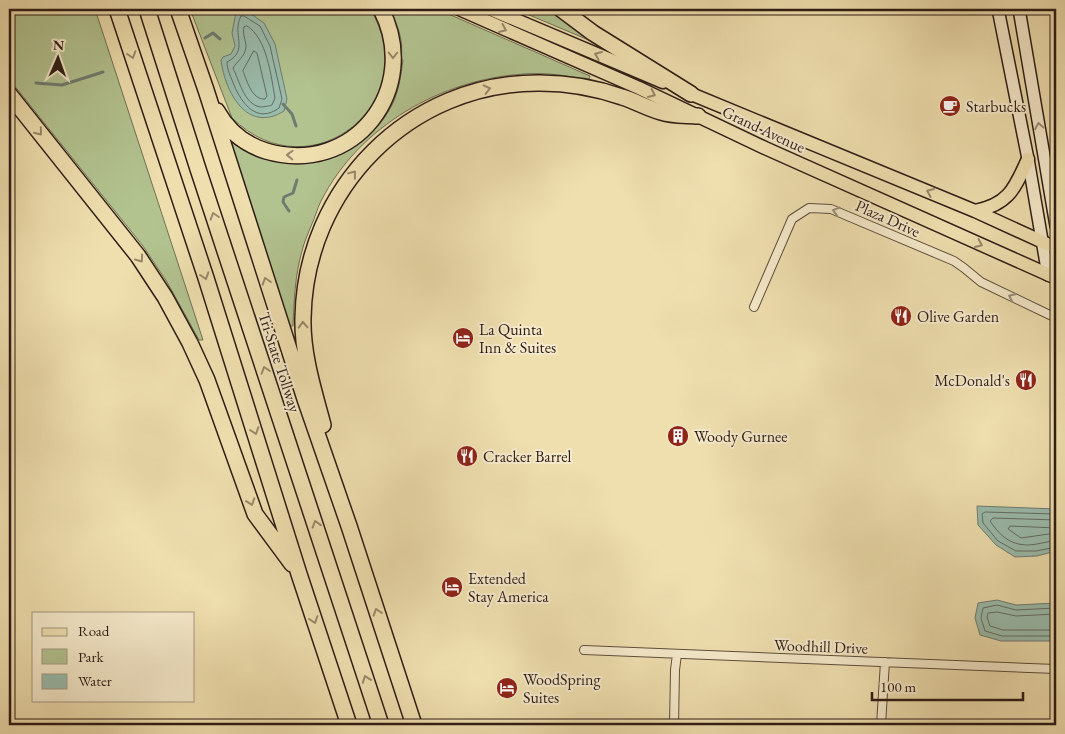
<svg xmlns="http://www.w3.org/2000/svg" width="1065" height="734" font-family="'EB Garamond',serif">
	<rect width="100%" height="100%" fill="#efdfaf"/>
	<filter id="stains"><feTurbulence type="fractalNoise" baseFrequency=".004" numOctaves="4"/><feColorMatrix values="0 0 0 0 .2 0 0 0 0 .09 0 0 0 0 .02 0 0 0 .5 -.17"/></filter>
	<radialGradient id="worn" r=".72"><stop offset=".6" stop-color="#630" stop-opacity="0"/><stop offset="1" stop-color="#630" stop-opacity=".3"/></radialGradient>
	<path fill="#b2c390" stroke="#707053" d="M9,9H95L203,340H199L167,282L143,246L9,79Z
		M190,9H370C427,100 312,196 232,118Z
		M389,9H437L590,76L589,80C567,76 546,72 524,74C442,79 359,126 321,201C317,209 315,218 311,226C308,234 304,242 302,251C295,275 294,301 293,326H290L230,141C236,145 243,150 250,153C302,177 365,157 392,105C399,91 401,75 403,60L401,59C404,42 398,24 389,9Z
		M515,9H552L594,42L591,41Z"/>
	<path fill="#9abcad" stroke="#6f7c71" d="M244,9L264,23L275,44L287,99L284,111C247,134 225,92 221,60L223,57L231,54L235,46L232,33L236,12Z
		M977,506L1056,509V551L1037,556L1015,557L996,545L978,525Z
		M997,600L1016,605L1056,603V641H1001L980,635L975,618L978,603Z"/>
	<g fill="none" stroke-linecap="round" stroke-linejoin="round">
		<path stroke="#646c62" stroke-width="1" d="M241,16H244L260,26L270,46L282,99L279,108C257,124 242,104 234,85C231,77 227,70 227,62C250,50 231,35 241,16Z
			M247,26C267,38 271,76 275,98L272,105C269,106 264,107 260,107C244,104 239,80 233,68C237,61 245,57 246,47C246,40 242,34 244,27Z
			M254,51L257,53L267,96L265,99C252,100 247,81 243,71Z
			M1056,514L985,512L982,514L983,523L998,541L1016,551H1036L1056,547
			M1056,520L993,518L990,521C1002,539 1015,548 1037,544C1043,543 1050,541 1056,541
			M1056,528L1010,526L1008,529L1021,538L1056,533
			M1056,608L1016,610L997,605L983,608L981,618L985,631L1002,636H1056
			M1056,614L1016,616L997,612L988,613L987,617L990,626L1003,630H1056"/>
		<path stroke="#6f7c71" stroke-width="3" d="M205,38L213,33L220,39
			M36,83L62,85L103,72
			M283,104L292,114L296,126
			M289,211L283,202L284,197L293,193L297,180"/>
		<g stroke="#5e4e3c" stroke-width="10">
			<path id="street" d="M754,307L792,219L809,208L831,209L954,261L964,268L981,282L1056,318
				M584,650L1056,669
				M674,725L675,670L677,654
				M881,725L885,662"/>
		</g>
		<g stroke="#2e1d16" stroke-width="14">
			<path id="secondary" d="M998,9L1028,159L1048,275
				M1019,9L1056,226"/>
		</g>
		<g stroke="#2e1d16" stroke-width="15">
			<path id="primary" d="M459,9L639,88L765,148L1056,278
				M490,9L663,82
				M684,91L975,211L1056,248
				M975,211C1010,204 1015,187 1028,159"/>
		</g>
		<g stroke="#2e1d16" stroke-width="18">
			<path id="highway" d="M117,9L206,278L299,574L349,725
				M147,9L198,169L381,725
				M178,9L206,90L305,399L349,526L414,725
				M561,9L593,33L691,94
				M9,94L138,256L165,297L190,343L207,380L255,514L292,564
				M217,111C228,131 244,144 266,151C354,177 422,89 381,9
				M323,425C314,391 302,354 303,318C305,188 410,82 540,83C568,83 596,88 622,97C635,101 647,108 661,112C672,116 686,115 698,116"/>
		</g>
		<use href="#street" stroke="#f5eacb" stroke-width="8"/>
		<use href="#secondary" stroke="#f5eacb" stroke-width="11"/>
		<use href="#primary" stroke="#efdfaf" stroke-width="12"/>
		<use href="#highway" stroke="#efdfaf" stroke-width="15"/>
	</g>
	<defs><path id="oneway-chevron" d="M-2-3.5L2.5 0L-2 3.5" fill="none" stroke-width="1.6" stroke-linecap="round" stroke-linejoin="round" transform="scale(1.25)"/></defs>
	<g stroke="#98886a">
		<use href="#oneway-chevron" transform="translate(503 29) rotate(24)"/>
		<use href="#oneway-chevron" transform="translate(132 55) rotate(72)"/>
		<use href="#oneway-chevron" transform="translate(393 55) rotate(90)"/>
		<use href="#oneway-chevron" transform="translate(598 55) rotate(-157)"/>
		<use href="#oneway-chevron" transform="translate(487 89) rotate(-13)"/>
		<use href="#oneway-chevron" transform="translate(652 94) rotate(25)"/>
		<use href="#oneway-chevron" transform="translate(39 132) rotate(51)"/>
		<use href="#oneway-chevron" transform="translate(290 155) rotate(-178)"/>
		<use href="#oneway-chevron" transform="translate(353 174) rotate(-53)"/>
		<use href="#oneway-chevron" transform="translate(930 192) rotate(-157)"/>
		<use href="#oneway-chevron" transform="translate(214 216) rotate(-108)"/>
		<use href="#oneway-chevron" transform="translate(979 244) rotate(24)"/>
		<use href="#oneway-chevron" transform="translate(140 259) rotate(55)"/>
		<use href="#oneway-chevron" transform="translate(205 276) rotate(72)"/>
		<use href="#oneway-chevron" transform="translate(266 281) rotate(-108)"/>
		<use href="#oneway-chevron" transform="translate(303 325) rotate(-92)"/>
		<use href="#oneway-chevron" transform="translate(265 370) rotate(-108)"/>
		<use href="#oneway-chevron" transform="translate(255 431) rotate(72)"/>
		<use href="#oneway-chevron" transform="translate(251 502) rotate(71)"/>
		<use href="#oneway-chevron" transform="translate(316 524) rotate(-107)"/>
		<use href="#oneway-chevron" transform="translate(377 612) rotate(-108)"/>
		<use href="#oneway-chevron" transform="translate(314 620) rotate(72)"/>
		<use href="#oneway-chevron" transform="translate(366 679) rotate(-110)"/>
	</g>
	<g stroke="#9b8e7a">
		<use href="#oneway-chevron" transform="translate(1039 126) rotate(-100)"/>
		<use href="#oneway-chevron" transform="translate(836 211) rotate(-163)"/>
		<use href="#oneway-chevron" transform="translate(1012 297) rotate(-155)"/>
	</g>
	<defs>
		<g id="cafe-disc" transform="scale(1.125)"><circle r="9.5" fill="#8f2418" stroke="#f5eacb"/><path d="M-5.5-4.5H6V0H3Q3 3.5 0 3.5H-2.5Q-5.5 3.5-5.5 0ZM3-3.2v2h1.7v-2ZM-6 4.5H4V6H-6Z" fill="#fff"/></g>
		<g id="restaurant-disc" transform="scale(1.125)"><circle r="9.5" fill="#8f2418" stroke="#f5eacb"/><path d="M-5-6h1v4h1v-4h1v4h1v-4h1v5L-1.5 .5V6h-2V.5L-5-1ZM5-6V6H3V1.5H1.5Q1.5-4 5-6Z" fill="#fff"/></g>
		<g id="hotel-disc" transform="scale(1.125)"><circle r="9.5" fill="#8f2418" stroke="#f5eacb"/><path d="M-6-4.5h1.5V1H6V5H4.5V3h-9V5H-6ZM-4 0a1.8 1.8 0 1 1 3.6 0ZM.5 0V-2.5h3Q6-2.5 6 0Z" fill="#fff"/></g>
		<g id="building-disc" transform="scale(1.125)"><circle r="9.5" fill="#8f2418" stroke="#f5eacb"/><path d="M-4-6H4V6H1V3H-1V6H-4ZM-2.5-4.3h1.7v1.8h-1.7ZM.8-4.3h1.7v1.8H.8ZM-2.5-1h1.7V.8h-1.7ZM.8-1h1.7V.8H.8Z" fill="#fff"/></g>
	</defs>
	<g fill-rule="evenodd">
		<use href="#cafe-disc" x="950" y="106"/>
		<use href="#restaurant-disc" x="901" y="316"/>
		<use href="#hotel-disc" x="463" y="338"/>
		<use href="#restaurant-disc" x="1026" y="380"/>
		<use href="#building-disc" x="678" y="436"/>
		<use href="#restaurant-disc" x="467" y="456"/>
		<use href="#hotel-disc" x="452" y="587"/>
		<use href="#hotel-disc" x="507" y="688"/>
	</g>
	<g text-anchor="middle" stroke-width="4" stroke-linejoin="round" paint-order="stroke">
		<g font-size="16" fill="#2e1d16" stroke="#f5eacb" text-anchor="start">
			<text x="966" y="112">Starbucks</text>
			<text x="917" y="322">Olive Garden</text>
			<text x="479" y="335">La Quinta<tspan x="479" dy="18">Inn &amp; Suites</tspan></text>
			<text x="1010" y="386" text-anchor="end">McDonald's</text>
			<text x="694" y="442">Woody Gurnee</text>
			<text x="483" y="462">Cracker Barrel</text>
			<text x="468" y="584">Extended<tspan x="468" dy="18">Stay America</tspan></text>
			<text x="523" y="685">WoodSpring<tspan x="523" dy="18">Suites</tspan></text>
		</g>
		<g font-size="16" fill="#2e1d16" stroke="#f5eacb">
			<text transform="translate(764 129) rotate(25)" y="6">Grand Avenue</text>
			<text transform="translate(888 218) rotate(24)" y="6">Plaza Drive</text>
			<text transform="translate(280 362) rotate(72)" y="6">Tri-State Tollway</text>
			<text transform="translate(821 646) rotate(2)" y="6">Woodhill Drive</text>
		</g>
	</g>
	<rect width="1065" height="734" fill="none" stroke="#efdfaf" stroke-width="30"/>
	<rect x="10" y="10" width="1045" height="714" fill="none" stroke="#2e1d16" stroke-width="2.5"/>
	<rect x="15" y="15" width="1035" height="704" fill="none" stroke="#2e1d16"/>
	<rect x="32" y="612" width="162" height="90" fill="#f5eacb" stroke="#a59883"/>
	<rect x="42" y="628" width="25" height="8" fill="#efdfaf" stroke="#a59883"/>
	<text x="78" y="636" font-size="15" fill="#2e1d16">Road</text>
	<rect x="42" y="649" width="25" height="15" fill="#b2c390" stroke="#a59883"/>
	<text x="78" y="662" font-size="15" fill="#2e1d16">Park</text>
	<rect x="42" y="674" width="25" height="15" fill="#9abcad" stroke="#a59883"/>
	<text x="78" y="686" font-size="15" fill="#2e1d16">Water</text>
	<g transform="translate(58 58) rotate(2)" stroke="#f5eacb" stroke-width="4" paint-order="stroke">
	<path d="M0-4L9 19L0 12L-9 19Z" fill="#2e1d16"/>
	<text y="-8" font-size="14" font-weight="bold" text-anchor="middle" fill="#2e1d16">N</text>
	</g>
	<path d="M872 692v8h151v-8" fill="none" stroke="#2e1d16" stroke-width="2.5"/>
	<text x="880" y="692" font-size="15" fill="#2e1d16" stroke="#f5eacb" stroke-width="4" paint-order="stroke">100 m</text>
	<rect width="100%" height="100%" filter="url(#stains)"/>
	<rect width="100%" height="100%" fill="url(#worn)"/>
</svg>
